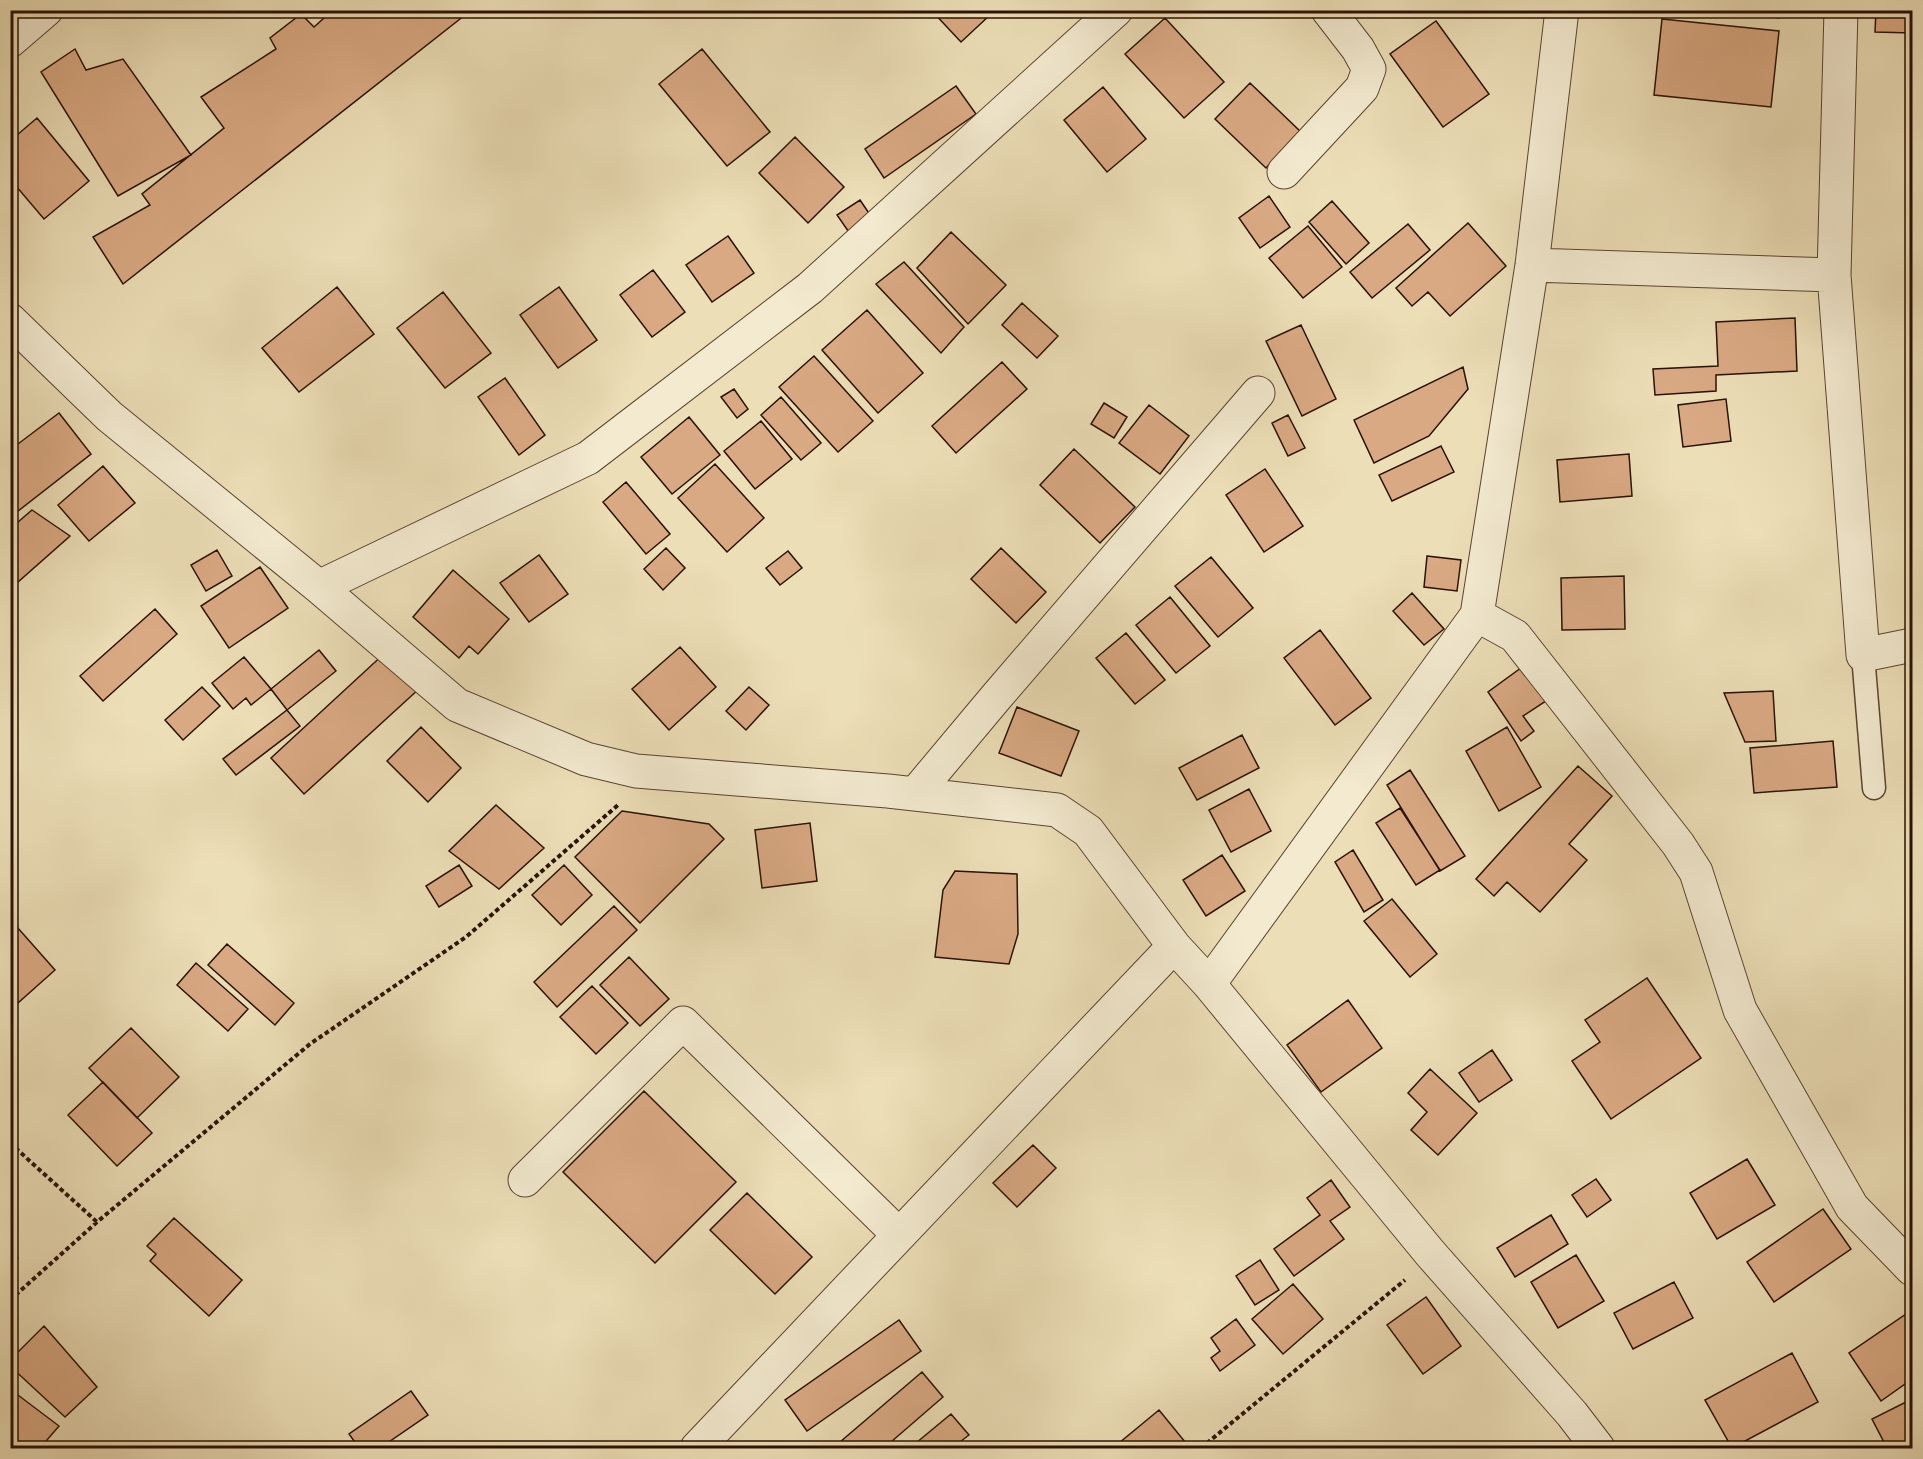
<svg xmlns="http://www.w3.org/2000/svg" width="1923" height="1459" font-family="Vollkorn,serif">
	<rect width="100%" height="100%" fill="#ecdeb7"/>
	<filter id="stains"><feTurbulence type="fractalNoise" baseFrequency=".00333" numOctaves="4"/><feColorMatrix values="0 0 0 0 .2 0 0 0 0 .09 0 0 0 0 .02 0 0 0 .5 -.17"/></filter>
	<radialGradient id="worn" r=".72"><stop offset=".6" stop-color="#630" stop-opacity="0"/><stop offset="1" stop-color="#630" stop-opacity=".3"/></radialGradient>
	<path fill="#d9a983" stroke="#2a1102" stroke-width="1.5" d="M333,10H415L421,15L427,10H458L465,15L123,284L93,237L150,205L142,194L224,128L201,97L276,49L270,38L301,14L314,27Z
		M931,10H986L990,15L961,42Z
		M1718,10H1780L1779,18Z
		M1876,10H1912V33L1875,32Z
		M1165,18L1224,82L1184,118L1125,54Z
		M1662,19L1779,31L1771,107L1654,95Z
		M1436,21L1489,94L1443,127L1390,54Z
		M75,49L86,70L123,59L191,155L118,196L41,72Z
		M702,49L770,132L727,166L659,84Z
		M1250,83L1301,132L1266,168L1215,119Z
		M956,86L976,114L884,178L865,149Z
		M1103,87L1146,139L1107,172L1064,120Z
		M37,118L89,181L44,219L10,179V141Z
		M795,137L844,187L808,223L759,173Z
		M1269,196L1290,227L1260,248L1239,218Z
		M860,200L875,222L853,238L837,215Z
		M1332,201L1369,243L1346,264L1309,222Z
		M1468,223L1506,266L1450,316L1428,292L1412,306L1396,288Z
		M1408,224L1430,250L1372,298L1350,272Z
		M1308,226L1342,267L1303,298L1269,258Z
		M951,232L1006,285L968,324L917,268Z
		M728,236L754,273L712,302L686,265Z
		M904,262L964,327L941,353L876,284Z
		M653,270L685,312L652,337L620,295Z
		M337,287L374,334L299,392L262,348Z
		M559,287L597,340L558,368L520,315Z
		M443,292L491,353L445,388L397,328Z
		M1022,303L1058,336L1037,358L1002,325Z
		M867,310L923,373L878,413L822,350Z
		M1795,318L1797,371L1716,375V391L1655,395L1653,369L1718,366L1716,322Z
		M1301,325L1336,399L1302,416L1266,341Z
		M814,356L873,421L838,452L779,387Z
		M1002,362L1027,389L956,453L932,426Z
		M1463,367L1468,389L1429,436L1374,463L1354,420Z
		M505,378L545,435L519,455L478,397Z
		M734,389L748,409L737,418L721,397Z
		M781,397L821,443L801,460L761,415Z
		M1726,399L1731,441L1683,447L1678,405Z
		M1104,403L1127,417L1114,438L1091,424Z
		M1149,405L1189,436L1160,474L1119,443Z
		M59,413L91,454L13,515L10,512V450Z
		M1288,415L1305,448L1288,456L1272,423Z
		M689,417L720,455L672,494L641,457Z
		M761,421L792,459L755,489L724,451Z
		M1441,446L1454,472L1392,501L1379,475Z
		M1074,449L1135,507L1100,543L1040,485Z
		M1629,454L1632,496L1560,502L1557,460Z
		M715,464L764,518L727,552L678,498Z
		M103,466L135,503L89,541L58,505Z
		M1265,469L1303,526L1264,552L1226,495Z
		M626,482L670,534L646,554L603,502Z
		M32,510L70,536L10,589V529Z
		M666,548L685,568L663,590L644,569Z
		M1001,548L1046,592L1016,623L971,579Z
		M217,550L232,576L206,591L191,565Z
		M788,551L802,568L780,585L766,568Z
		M539,555L568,594L529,622L500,583Z
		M1427,556L1461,560L1457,591L1424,587Z
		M1211,557L1253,608L1218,637L1175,586Z
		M260,567L288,608L229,648L201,606Z
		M453,570L509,619L478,654L469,646L459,658L413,617Z
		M1624,576L1625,629L1562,630L1561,578Z
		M1412,593L1444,629L1424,645L1393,611Z
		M1170,597L1210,646L1176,673L1136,625Z
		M155,609L177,634L103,701L80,676Z
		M1320,630L1371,698L1335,725L1284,658Z
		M1126,633L1165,680L1135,704L1096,658Z
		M680,647L716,687L669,730L632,689Z
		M319,650L336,671L287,710L271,689Z
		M387,651L420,688L304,794L271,758Z
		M244,657L271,689L251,705L246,698L233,709L212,683Z
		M1525,665L1549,699L1523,716L1534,731L1521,741L1488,692Z
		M202,687L220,706L183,740L165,720Z
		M749,687L769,705L746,730L726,711Z
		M1773,691L1776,741L1745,742L1724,693Z
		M1017,707L1079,731L1061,776L999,753Z
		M287,710L300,726L236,775L223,759Z
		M421,727L461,768L428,802L387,761Z
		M1507,727L1541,787L1499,811L1466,751Z
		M1242,735L1259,768L1197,800L1179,768Z
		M1833,741L1837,787L1754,793L1750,748Z
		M1578,766L1612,796L1569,844L1587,860L1540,912L1507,882L1494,896L1476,879Z
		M1410,770L1465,856L1440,871L1387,785Z
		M1249,789L1271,831L1231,852L1209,810Z
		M496,805L544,848L499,889L449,851Z
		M1400,808L1440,870L1416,885L1376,823Z
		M622,811L709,824L724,839L640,923L575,857Z
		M810,823L817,881L762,888L755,830Z
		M1353,850L1383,900L1364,912L1335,862Z
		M1222,855L1245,891L1206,916L1183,880Z
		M459,865L472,886L439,907L426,886Z
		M564,865L592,895L561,925L532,895Z
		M955,871L1017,874L1018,934L1009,964L935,957L943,890Z
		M1392,899L1437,954L1410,977L1364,921Z
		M614,906L637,930L557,1007L534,982Z
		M17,927L55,970L10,1010V932Z
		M227,944L294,1003L275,1025L208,965Z
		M629,957L669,999L640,1026L600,985Z
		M196,963L248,1009L228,1031L177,985Z
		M1647,978L1701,1058L1611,1119L1572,1061L1600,1042L1585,1020Z
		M592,986L628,1023L596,1054L560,1017Z
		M1348,1000L1382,1048L1321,1092L1287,1045Z
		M131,1028L179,1077L137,1118L89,1068Z
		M1492,1050L1512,1080L1479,1102L1459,1073Z
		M1430,1069L1477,1113L1438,1155L1411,1130L1427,1112L1408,1093Z
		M103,1082L152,1133L117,1166L68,1115Z
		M644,1091L736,1182L655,1263L563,1172Z
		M1033,1145L1056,1168L1017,1207L993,1183Z
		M1747,1159L1775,1205L1717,1239L1690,1193Z
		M1596,1179L1611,1200L1587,1217L1572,1195Z
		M1331,1180L1350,1207L1330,1221L1344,1239L1294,1276L1274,1249L1320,1215L1307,1198Z
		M747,1193L812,1257L775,1294L710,1230Z
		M1823,1209L1851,1249L1774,1302L1747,1262Z
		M1551,1215L1568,1244L1515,1277L1497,1248Z
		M174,1218L242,1280L209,1316L150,1261L156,1254L147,1246Z
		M10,1249L18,1258L10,1265Z
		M1576,1255L1604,1301L1558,1328L1531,1282Z
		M1260,1260L1279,1290L1255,1305L1236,1276Z
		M1674,1282L1693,1318L1633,1349L1614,1313Z
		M1293,1284L1323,1319L1283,1354L1252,1319Z
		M1426,1297L1461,1346L1423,1374L1387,1325Z
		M1912,1310V1379L1881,1401L1849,1353Z
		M1236,1319L1255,1345L1220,1371L1211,1358L1220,1351L1211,1338Z
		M899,1320L921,1351L807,1431L785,1400Z
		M44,1326L97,1387L65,1417L10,1366V1360Z
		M1792,1353L1818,1402L1732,1448L1705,1400Z
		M922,1372L943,1397L884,1448H833Z
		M10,1389L59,1426L40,1448H18L10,1442Z
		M411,1391L428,1415L380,1448H359L349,1434Z
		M1912,1399V1448H1887L1872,1419Z
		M1159,1410L1190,1448H1113Z
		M951,1414L969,1435L952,1448H910Z"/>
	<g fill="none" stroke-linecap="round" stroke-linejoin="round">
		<g stroke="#5a442f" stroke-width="25">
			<path id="service" d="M1863,655L1874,788"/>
		</g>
		<g stroke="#5a442f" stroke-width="35">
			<path id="minor" d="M10,41L46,10
				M1284,172L1362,88L1369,69L1358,49L1328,10
				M1532,265L1834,275L1863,655L1912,645
				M1834,275L1841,10
				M10,320L109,416L319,587L457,705L586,759L636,771L888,791L1057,810L1088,831L1174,946L1209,984L1430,1253L1572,1414L1598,1448
				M319,587L588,458L810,288L1116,10
				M1477,615L1515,636L1678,844L1696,872L1740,1010L1852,1207L1912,1269
				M915,794L997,696L1258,393
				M1209,984L1477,615L1532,265L1562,10
				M525,1180L683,1023L899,1235
				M697,1448L1174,946"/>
		</g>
		<path stroke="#2a1102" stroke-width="4" stroke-dasharray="4.5 3" stroke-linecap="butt" d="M10,1143L97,1222
			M10,1300L97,1222L310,1044L466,937L618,805
			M1201,1448L1405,1280"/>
		<use href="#service" stroke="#f3ead0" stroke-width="22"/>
		<use href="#minor" stroke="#f3ead0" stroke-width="33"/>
	</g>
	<rect width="1923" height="1459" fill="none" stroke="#ecdeb7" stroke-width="36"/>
	<rect x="12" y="12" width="1899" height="1435" fill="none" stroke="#2a1102" stroke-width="3"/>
	<rect x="18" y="18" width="1887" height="1423" fill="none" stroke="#2a1102" stroke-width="1.5"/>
	<rect width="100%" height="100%" filter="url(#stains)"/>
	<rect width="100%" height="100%" fill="url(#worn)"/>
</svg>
